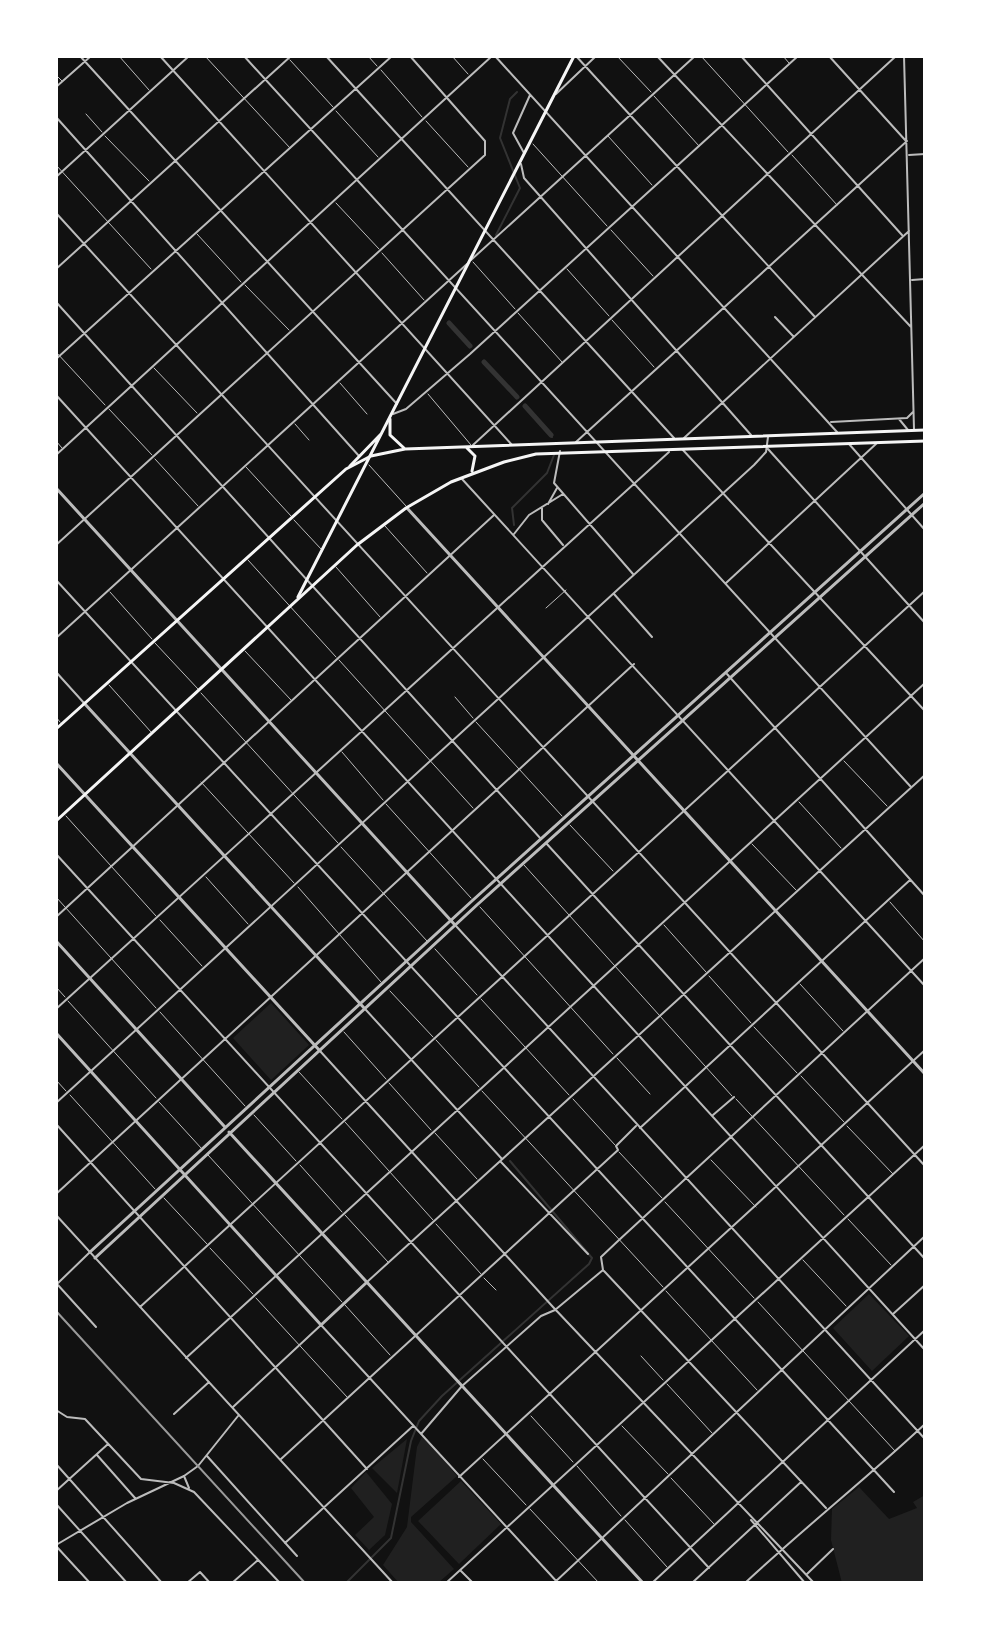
<svg xmlns="http://www.w3.org/2000/svg" width="981" height="1639" font-family="'Sofia Sans Condensed',sans-serif">
	<rect width="100%" height="100%" fill="#111"/>
	<path fill="#202020" d="M271,1003L309,1045L271,1080L233,1038Z
		M869,1294L909,1336L872,1371L833,1328Z
		M423,1435L457,1476L411,1517V1522L454,1569L438,1583H399L383,1565L407,1527L417,1447Z
		M407,1439L397,1493L372,1468Z
		M366,1472L392,1504L385,1535L369,1550L355,1535L374,1517L351,1488Z
		M461,1481L501,1524L459,1564L418,1521Z
		M859,1487L889,1519L917,1508L913,1502L925,1495V1583H842L831,1540L832,1509Z"/>
	<g fill="none" stroke-linecap="round" stroke-linejoin="round">
		<path stroke="#333" stroke-width="2" d="M496,235L520,188L500,138L510,99L517,92
			M551,435L552,437
			M514,525L512,508L547,473L554,455
			M346,1583L391,1538L411,1441L419,1421L442,1396L589,1264L592,1258L510,1161"/>
		<path stroke="#333" stroke-width="5" d="M449,323L470,346
			M484,362L517,397
			M525,406L551,435"/>
		<path stroke="#bcbcbc" stroke-width="1" d="M119,56L149,90
			M205,56L290,148
			M368,56L377,66
			M452,56L468,74
			M617,56L651,92
			M701,56L788,152
			M783,56L789,63
			M290,60L333,107
			M381,70L422,117
			M56,75L62,81
			M654,96L699,146
			M336,111L378,157
			M86,114L102,132
			M426,121L468,167
			M105,136L149,181
			M608,136L652,185
			M533,144L607,226
			M792,155L837,205
			M56,165L151,269
			M336,203L379,249
			M611,230L653,276
			M197,234L241,282
			M382,253L424,300
			M473,262L515,309
			M567,269L609,316
			M245,285L289,330
			M518,313L562,362
			M612,320L654,367
			M56,352L105,405
			M154,368L197,413
			M340,383L367,414
			M428,394L471,445
			M109,409L152,455
			M295,424L309,440
			M56,441L62,448
			M155,459L198,506
			M369,465L406,506
			M246,467L291,516
			M294,520L321,549
			M385,526L427,573
			M248,560L336,657
			M336,567L380,617
			M110,592L152,639
			M546,608L566,590
			M155,643L198,689
			M245,651L291,700
			M339,660L473,808
			M109,685L151,732
			M201,693L338,843
			M455,697L473,718
			M56,717L60,722
			M476,722L562,816
			M342,752L383,800
			M844,761L887,806
			M201,782L294,883
			M799,802L841,848
			M386,804L471,898
			M66,816L156,916
			M570,825L613,871
			M752,844L796,890
			M341,847L427,941
			M524,865L732,1096
			M206,877L248,924
			M298,887L381,982
			M56,897L156,1008
			M890,902L925,942
			M480,907L613,1054
			M160,920L202,966
			M664,925L706,972
			M435,949L477,995
			M709,976L751,1023
			M800,984L843,1031
			M56,987L65,997
			M390,991L433,1037
			M481,999L569,1095
			M68,1001L156,1098
			M160,1012L245,1106
			M754,1027L797,1073
			M344,1032L386,1079
			M436,1040L479,1087
			M617,1058L650,1094
			M299,1072L342,1119
			M801,1076L844,1122
			M56,1080L66,1091
			M389,1083L431,1130
			M482,1091L663,1287
			M70,1095L155,1189
			M573,1099L615,1145
			M736,1099L844,1215
			M159,1102L202,1149
			M254,1115L296,1161
			M345,1122L433,1220
			M847,1126L893,1174
			M435,1133L477,1179
			M619,1152L662,1198
			M208,1155L342,1302
			M711,1160L756,1207
			M300,1165L342,1212
			M164,1198L207,1244
			M665,1202L754,1298
			M345,1215L388,1262
			M848,1219L891,1265
			M436,1224L481,1274
			M210,1248L253,1294
			M803,1260L846,1306
			M484,1278L496,1290
			M666,1291L757,1390
			M256,1298L347,1397
			M758,1302L895,1451
			M345,1305L390,1355
			M641,1356L663,1380
			M667,1384L712,1433
			M531,1416L573,1462
			M622,1426L668,1474
			M483,1459L526,1505
			M577,1466L621,1516
			M671,1478L714,1524
			M530,1509L599,1583
			M625,1520L667,1567"/>
		<path stroke="#bcbcbc" stroke-width="2" d="M80,56L397,404
			M160,56L512,445
			M244,56L911,787
			M326,56L674,438
			M495,56L837,432
			M576,56L815,317
			M657,56L911,327
			M741,56L902,235
			M829,56L906,141
			M904,56L914,429
			M56,87L91,56
			M556,94L596,56
			M56,117L359,456
			M524,153L513,133L530,95
			M909,155L925,154
			M521,164L524,178L751,435
			M56,177L189,56
			M56,213L925,1166
			M471,260L695,56
			M56,269L291,56
			M912,280L925,279
			M56,302L541,839
			M775,317L793,336
			M56,359L392,56
			M56,395L925,1350
			M393,414L406,409L470,354L798,56
			M899,419L908,430
			M831,422L907,418L913,412
			M684,438L909,231
			M576,442L907,141
			M849,444L925,530
			M473,445L896,56
			M682,449L925,711
			M768,449L925,623
			M560,451L554,483L633,574
			M56,455L492,56
			M462,479L925,986
			M548,504L557,488
			M542,508V520L563,545
			M514,534L529,515L563,494
			M56,545L485,155V141L410,56
			M56,580L894,1492
			M726,583L877,443
			M614,594L652,637
			M56,638L467,264
			M56,672L84,703
			M727,674L925,896
			M546,843L925,1259
			M56,854L709,1568
			M56,917L494,515
			M456,926L925,1439
			M56,1009L669,452
			M366,1010L502,1159
			M320,1051L553,1307L814,1583
			M56,1103L754,465L766,452L768,437
			M713,1115L734,1097
			M56,1124L367,1469
			M640,1128L910,880
			M501,1162L588,1254
			M56,1194L634,664
			M56,1215L393,1583
			M89,1253L57,1284L96,1327
			M604,1271L826,1508
			M367,1282L925,775
			M140,1307L925,591
			M893,1314L925,1285
			M186,1358L925,683
			M233,1407L321,1325L558,1583
			M56,1410L67,1417L85,1419L141,1479L174,1483L194,1492L280,1583
			M174,1414L209,1382
			M421,1434L462,1386L541,1316L555,1310L603,1270L601,1257L619,1240L925,958
			M97,1455L135,1498
			M207,1456L297,1556
			M281,1459L618,1150L616,1146L636,1126
			M56,1464L162,1583
			M184,1476L189,1488
			M459,1477L925,1050
			M56,1491L108,1444
			M56,1504L127,1583
			M751,1520L805,1583
			M285,1543L413,1426
			M56,1545L127,1503L184,1476L198,1466L238,1416
			M56,1546L90,1583
			M461,1571L473,1583
			M807,1574L833,1549
			M187,1583L200,1572L210,1583
			M232,1583L258,1560
			M446,1583L925,1145
			M554,1583L925,1236
			M652,1583L925,1330
			M692,1583L801,1482
			M745,1583C804,1528 866,1479 925,1424"/>
		<path stroke="#bcbcbc" stroke-width="3" d="M56,488L455,925
			M407,508L925,1074
			M84,703L365,1009
			M56,763L320,1051
			M56,941L224,1126
			M56,1033L321,1325L366,1283
			M229,1132L643,1583
			M90,1252L473,900L925,493
			M95,1258L478,904L925,503"/>
		<path stroke="#f5f5f5" stroke-width="3" d="M350,466L381,434
			M298,597L574,56"/>
		<path stroke="#f5f5f5" stroke-width="3" d="M390,419V435L405,449
			M467,448L475,456L472,471
			M56,729L346,469L371,456L405,449L925,430
			M56,821L357,545L406,508L451,482L504,462L536,454L925,441"/>
		<path stroke="#9a9a9a" stroke-width="2" d="M56,1311L305,1583"/>
	</g>
	<rect width="981" height="1639" fill="none" stroke="#ffffff" stroke-width="116"/>
</svg>
